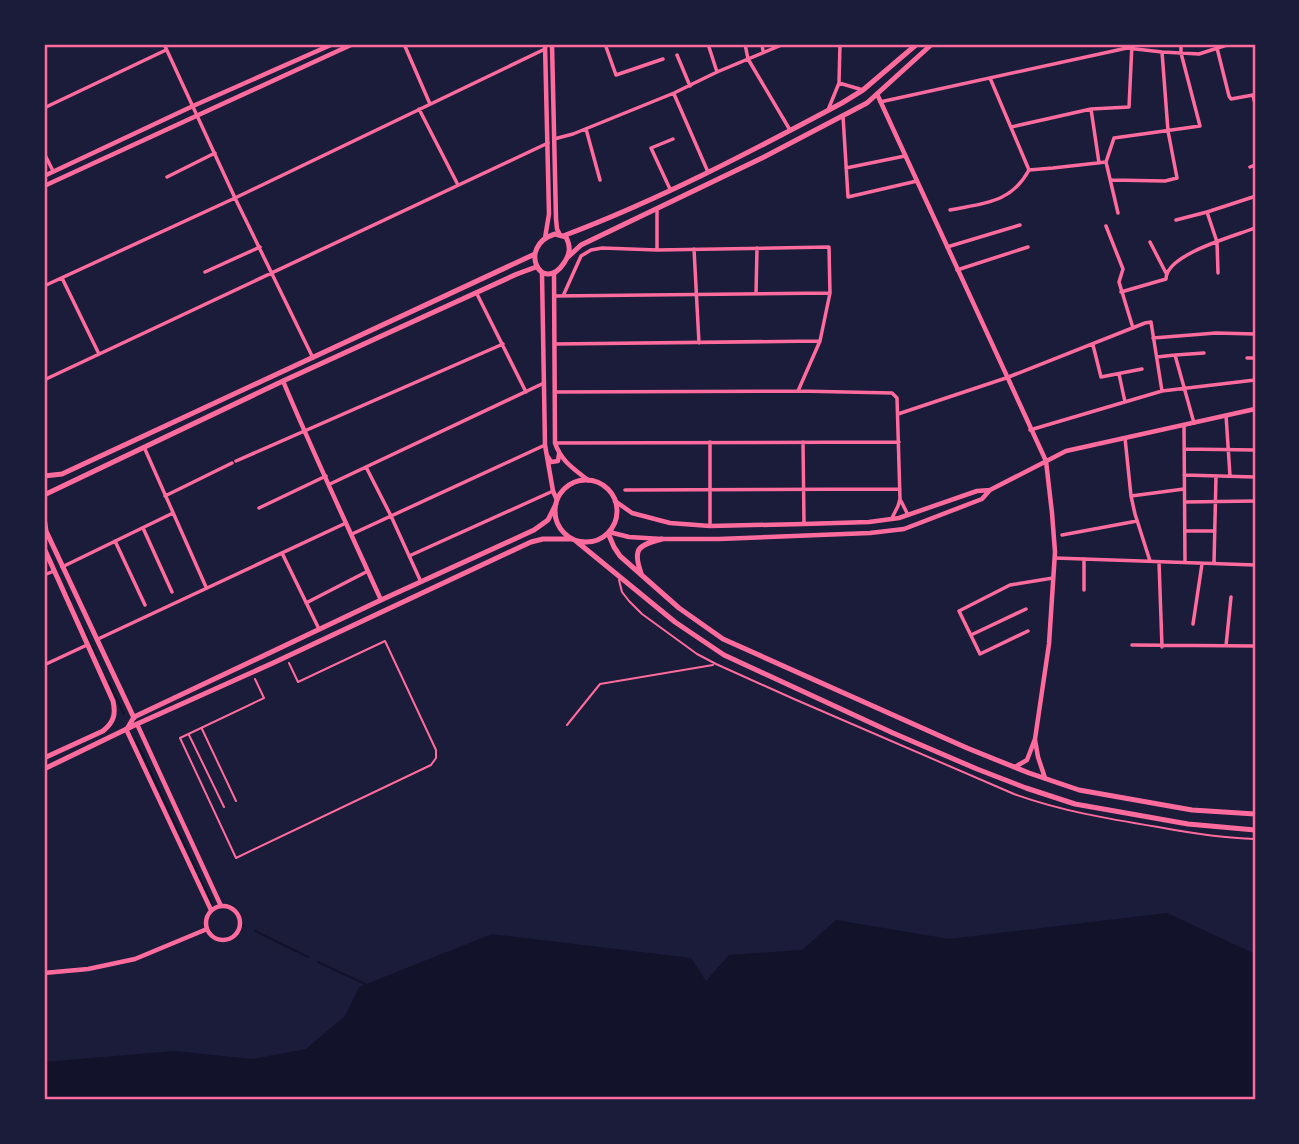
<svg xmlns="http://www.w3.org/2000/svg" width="1299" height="1144" font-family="Georgia,serif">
	<rect width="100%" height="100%" fill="#1b1b3a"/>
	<path fill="#12122b" d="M1167,913L1255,954V1100H44V1062L174,1051L252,1059L306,1049L345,1016L359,987L492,934L691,958L706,981L729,955L802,950L836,920L949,939Z"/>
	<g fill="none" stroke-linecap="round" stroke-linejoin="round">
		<path stroke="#12122b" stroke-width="2" d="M66,590L71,601
			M83,627L96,655
			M109,682L124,714
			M136,740L213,906
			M242,925L244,926
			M255,931L308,957
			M318,962L365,984"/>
		<path stroke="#ff6b9d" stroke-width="2" d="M619,580L622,592L629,601L642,614L697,654L716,664L794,699L1014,794C1061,811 1109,819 1158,827C1190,833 1222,838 1255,839
			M255,679L264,698L180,738L236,858L431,765L436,758V750L385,641L298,682L289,663
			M567,725L600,684L713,665
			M202,729L236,801
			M189,735L224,807"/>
		<path stroke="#ff6b9d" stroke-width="3.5" d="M164,44L235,198L313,358
			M404,44L430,104
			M605,44L616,75L663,59
			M708,44L717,72
			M745,44L748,59L790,130
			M762,44L763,51
			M44,45L46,44
			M1217,48L1229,96L1231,99L1253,95L1255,104
			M677,55L690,86
			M990,78L1029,170L1053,168L1106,162L1118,213
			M839,83L840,44
			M674,94L708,172
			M880,102L1127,48L1162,52L1199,54L1230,44
			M44,108L166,50
			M419,109L458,185
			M828,110L839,83L863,90
			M843,116L848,197L917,181
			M1011,127L1091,109
			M586,129L600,180
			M554,139L573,134L674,93L717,72L784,44
			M44,153L53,171
			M1106,162L1114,138L1200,126L1181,53V44
			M1099,163L1091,109L1129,107L1132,44
			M1250,167L1255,165
			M846,168L905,156
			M167,177L215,153
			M1111,180L1165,181L1177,178L1168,131L1162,52
			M670,189L651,148L673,139
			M950,210C985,203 1011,203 1029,170
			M1176,220L1207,212
			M1106,226L1123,269L1119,282L1133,328
			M1150,242L1166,273
			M947,247L1020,225
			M694,249L699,343
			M657,250V210
			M957,270L1028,247
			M205,272L260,247
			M1218,273L1217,242L1207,212L1253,197
			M62,278L99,354
			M44,286L235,198L545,49
			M1121,292L1166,279C1166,254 1235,236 1255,228
			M477,294L526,392
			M756,294L757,248
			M555,296L829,293
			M563,296L581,256L591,250L602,248L657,250L829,247L830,293L820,341L798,391
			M1153,338L1216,333L1255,334
			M555,344L819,341
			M1093,345L1101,377L1142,369
			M1157,357L1175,355
			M1247,358H1255
			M1119,374L1125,402
			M44,380L548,143
			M555,392L798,391L892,393L897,398L900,499L898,506L892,518
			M898,414L1006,378L1145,323L1151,322L1162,391
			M1226,415L1230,476
			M1194,423L1175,355L1204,353
			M1184,425L1185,563
			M1030,430L1162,391L1255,380
			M1125,438L1131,496L1135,514L1150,561
			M710,442V526
			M803,442L804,524
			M555,443L899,442
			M144,447L206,587
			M1184,449L1255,450
			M236,461L503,344
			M366,467L391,516L421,582
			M1184,475L1255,477
			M330,484L544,383
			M625,490L900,489
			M165,496L232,463
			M1131,496L1184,489
			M901,501L908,515
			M1185,502L1255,501
			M259,508L326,476
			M143,528L172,592
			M1185,531H1215
			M352,534L545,445
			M1062,535L1137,521
			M115,541L145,605
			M282,553L319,629
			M409,556L553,491
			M1055,558L1255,565
			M1084,559V590
			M1159,562L1162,647
			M1214,564L1216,476
			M62,567L173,513
			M44,575L54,571
			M306,603L368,571
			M1193,624L1202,564
			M1028,631L980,654L959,611L1010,585L1053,578
			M971,635L1026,609
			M98,639L346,523
			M1132,645L1255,646
			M1226,646L1231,597
			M44,665L87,645"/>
		<path stroke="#ff6b9d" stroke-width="4.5" d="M545,44L549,214L545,238
			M552,44L556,219L557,229L560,235
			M877,94L1046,461L1052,513L1055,552L1049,644L1035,739L1027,760L1015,767
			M44,176L193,106L333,44
			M44,186L353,44
			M554,273L555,443C561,461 574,469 588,480
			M542,274L545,445L553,491L557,500
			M283,381C314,455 348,527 381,600
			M548,457L551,462L558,461L559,454
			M615,501L632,513L670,523L710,526L804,524L869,522L899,518L977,491L990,490
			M609,532L629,537L662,539H719L870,533L904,529L982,499L990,490L1066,451L1255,409
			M137,724L221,906
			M126,729L211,910
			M1035,740L1038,757L1045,778
			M206 923a17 17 0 1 1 34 0a17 17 0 1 1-34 0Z
			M44,973L88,969L135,959L207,929"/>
		<path stroke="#ff6b9d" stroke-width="5" d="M555,234L566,237C571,247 570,254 564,263C542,296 516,246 555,234Z
			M563,236C659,200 752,151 842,103L863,90L917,44
			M568,257L581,245L762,158L867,103L932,44
			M44,476L62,474L535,254
			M555 511a31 31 0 1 1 62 0a31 31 0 1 1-62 0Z
			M44,495L283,381L517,274L536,267
			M44,518L46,531L134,718
			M608,533L614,547L620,556L679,608L723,639L967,748L1029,773L1079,790L1192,810L1255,814
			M576,541L675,622L724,655L893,733L977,769L1026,788L1075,804L1188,824L1255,830
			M44,548L113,701C116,714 114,722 103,731L44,758
			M641,573C632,548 639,545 662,539
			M127,729L134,717L381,600L534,530L548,520L556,504
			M44,769L137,724L273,663L531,542L543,539H572"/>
	</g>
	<rect width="1299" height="1144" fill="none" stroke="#1b1b3a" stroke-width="91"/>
	<rect x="46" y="46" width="1208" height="1052" fill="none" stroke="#ff6b9d" stroke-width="2.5"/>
</svg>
